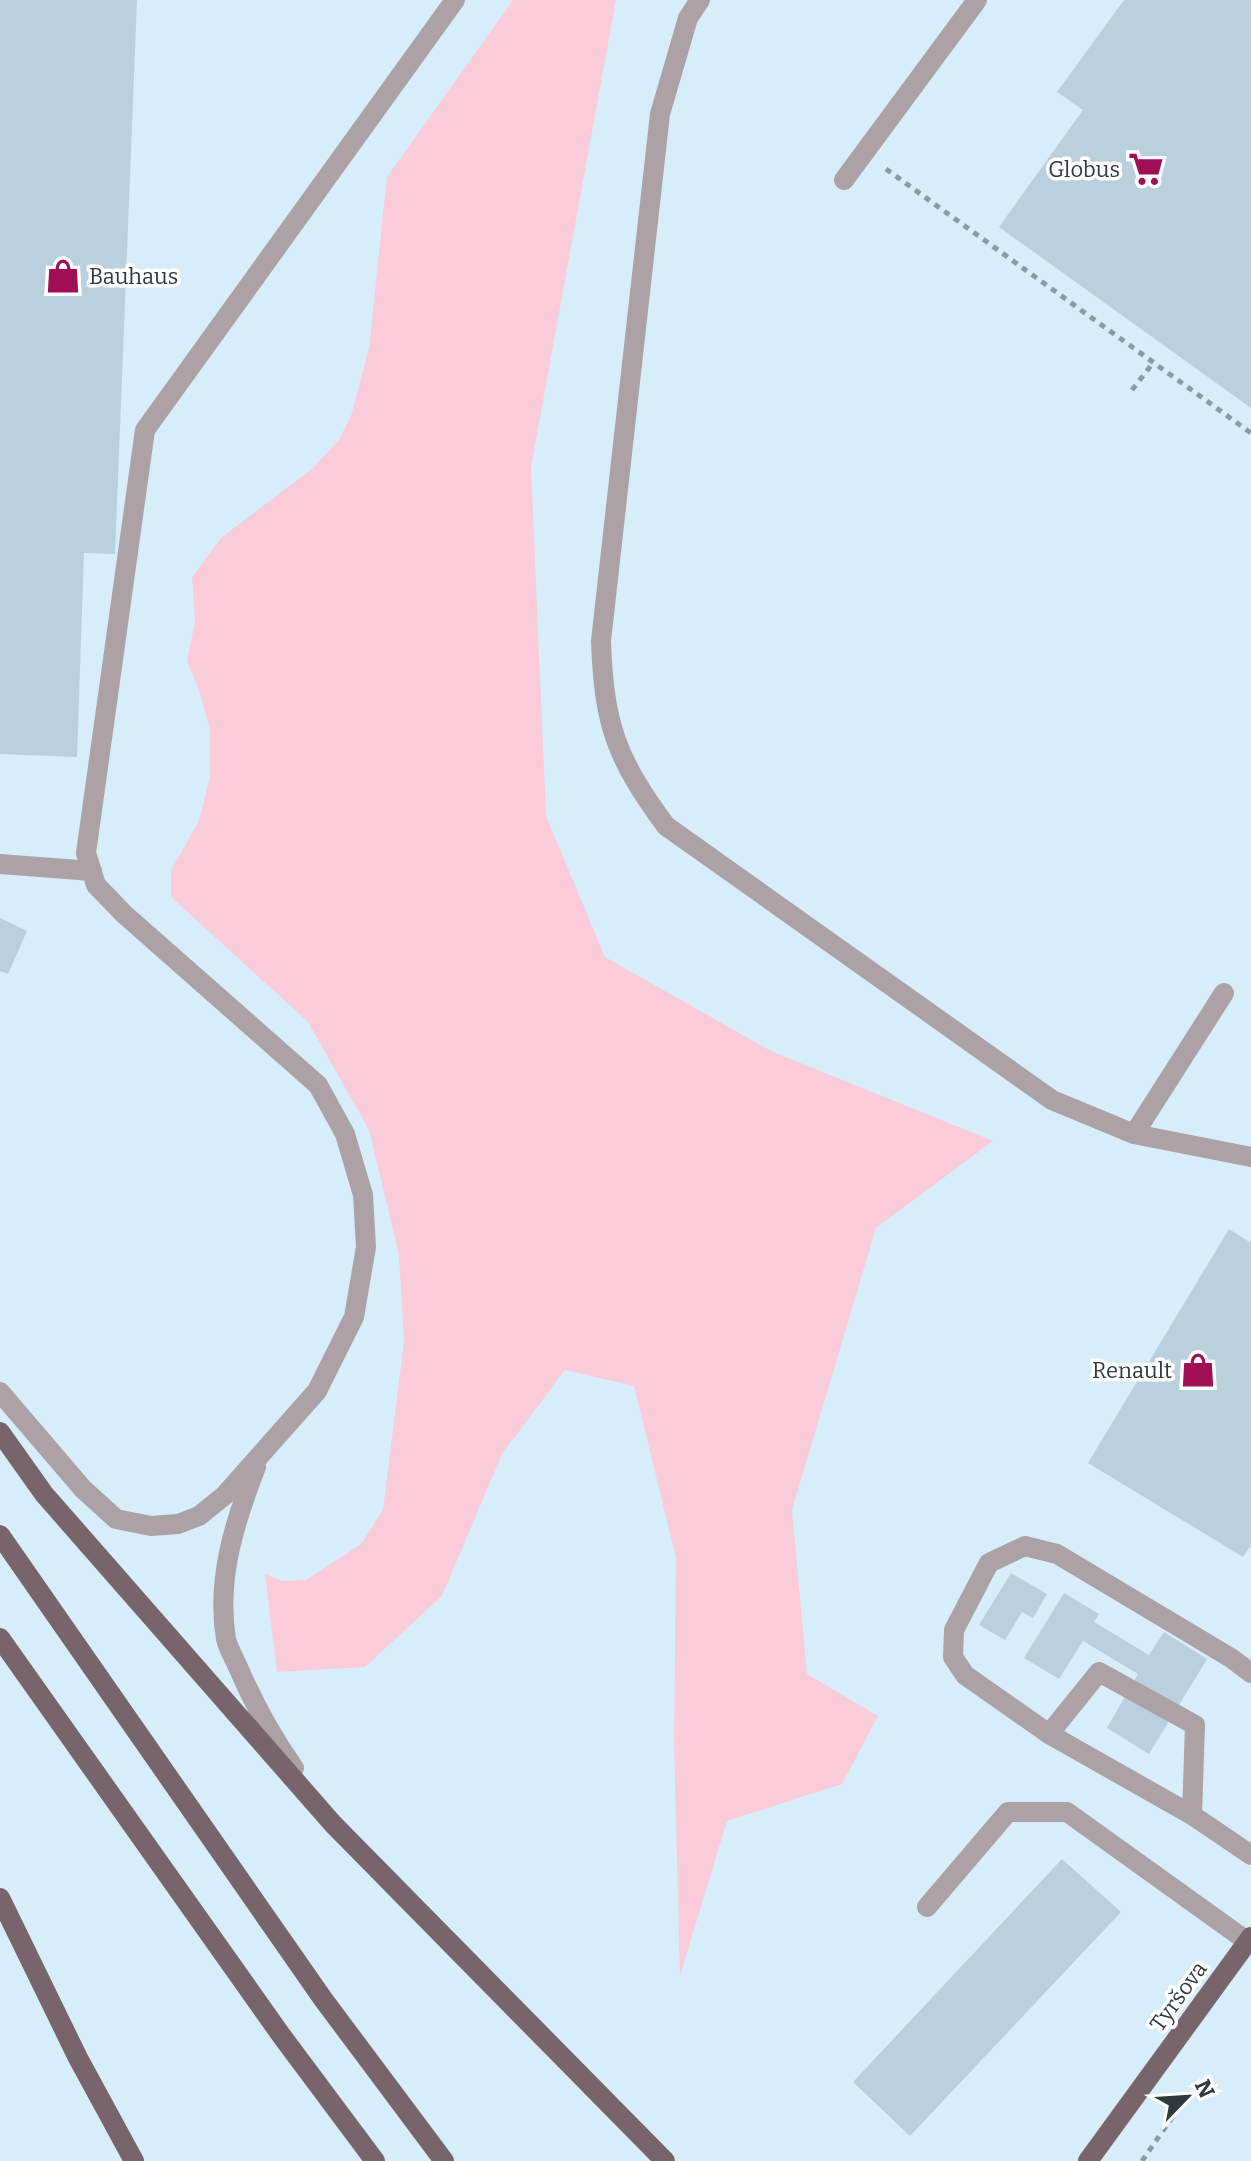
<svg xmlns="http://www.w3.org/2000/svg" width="1251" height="2161" font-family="Bitter,serif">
	<rect width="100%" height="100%" fill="#d7edfa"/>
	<path fill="#faccda" d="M513,0H616L531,467L546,816L605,957L771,1051L993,1141L876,1228L792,1510L807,1674L878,1716L842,1784L727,1821L680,1976L674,1743L676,1558L634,1386L565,1370L502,1454L442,1596L365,1667L277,1672L265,1574L283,1581L306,1580L361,1544L383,1510L404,1342L399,1255L369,1130L308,1022L171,897V870L199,821L210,777V730L199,690L187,661L195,622L192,577L221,538L313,468L338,441L351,416L369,348L387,177Z"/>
	<path fill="#bad0dd" d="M0,0H137L115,554L84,553L77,757L0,754Z
		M1124,0H1251V408L999,227L1083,110L1057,92Z
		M0,918L27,931L8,974L0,971Z
		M1229,1229L1251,1243V1545L1243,1557L1088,1463Z
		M1011,1573L1047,1594L1033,1618L1022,1612L1005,1640L979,1625Z
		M1064,1593L1099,1614L1094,1622L1149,1655L1164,1632L1207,1659L1149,1754L1107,1728L1138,1674L1083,1641L1059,1679L1024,1658Z
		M1062,1859L1121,1912L910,2136L853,2082Z"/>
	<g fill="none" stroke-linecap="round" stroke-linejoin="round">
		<path stroke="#8b9ba4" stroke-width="5" stroke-dasharray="6 6" stroke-linecap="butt" d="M886,169L1251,433
			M1132,390L1153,363
			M1142,2161L1180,2106"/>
		<path stroke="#aca1a4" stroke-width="20" d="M700,0L688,18L660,114L601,641C604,725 616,758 666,826L1052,1100L1134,1134L1251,1157
			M844,180L977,0
			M0,864L92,871
			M1134,1134L1224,993
			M0,1392L83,1489L116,1519L151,1526L178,1524L199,1516L225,1495L317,1391L354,1317L366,1247L363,1195L345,1134L318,1085L124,914L96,885L86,853L145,430L455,0
			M256,1467C235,1521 216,1579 226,1639C228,1648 234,1658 238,1667C253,1702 272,1737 294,1768
			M1251,1673L1231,1658L1057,1554L1025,1546L989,1563L954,1630L953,1657L965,1675L1049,1734L1192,1815L1251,1855
			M1049,1734L1099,1672L1195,1725L1192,1815
			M927,1907L1008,1812H1067L1248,1942"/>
		<path stroke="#78656b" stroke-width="20" d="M0,1432L44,1494L333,1824L665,2161
			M0,1535L323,1999L444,2161
			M0,1638L281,2035L375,2161
			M0,1898L78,2058L134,2161
			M1088,2161L1251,1937"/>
	</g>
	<defs>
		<g id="supermarket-bare" transform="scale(2.76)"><path d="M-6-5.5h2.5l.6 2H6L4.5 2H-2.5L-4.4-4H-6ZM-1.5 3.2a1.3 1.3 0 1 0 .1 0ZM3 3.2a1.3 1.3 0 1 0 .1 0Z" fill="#a00e56" stroke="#fff" stroke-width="2.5" paint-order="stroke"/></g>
		<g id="shop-bare" transform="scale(2.76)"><path d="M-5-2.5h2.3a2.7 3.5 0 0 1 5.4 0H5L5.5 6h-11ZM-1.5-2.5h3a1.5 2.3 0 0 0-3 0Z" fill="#a00e56" stroke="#fff" stroke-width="2.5" paint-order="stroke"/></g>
	</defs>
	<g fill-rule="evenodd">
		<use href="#supermarket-bare" x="1146" y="169"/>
		<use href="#shop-bare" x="63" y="276"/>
		<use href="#shop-bare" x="1198" y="1370"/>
	</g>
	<g text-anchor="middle" stroke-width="7" stroke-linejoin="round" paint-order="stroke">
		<g font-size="22" fill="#30393e" stroke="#fff" text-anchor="end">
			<text x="1120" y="177">Globus</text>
			<text x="89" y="284" text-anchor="start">Bauhaus</text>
			<text x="1172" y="1378">Renault</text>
		</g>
		<g font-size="22" fill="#30393e" stroke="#fff">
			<text transform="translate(1178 1996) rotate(-54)" y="8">Tyršova</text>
		</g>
	</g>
	<g transform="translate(1187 2097) rotate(65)" stroke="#ffffff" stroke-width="6" paint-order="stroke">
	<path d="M0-6L14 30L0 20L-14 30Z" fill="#30393e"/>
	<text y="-12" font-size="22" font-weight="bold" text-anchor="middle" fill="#30393e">N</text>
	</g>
</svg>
